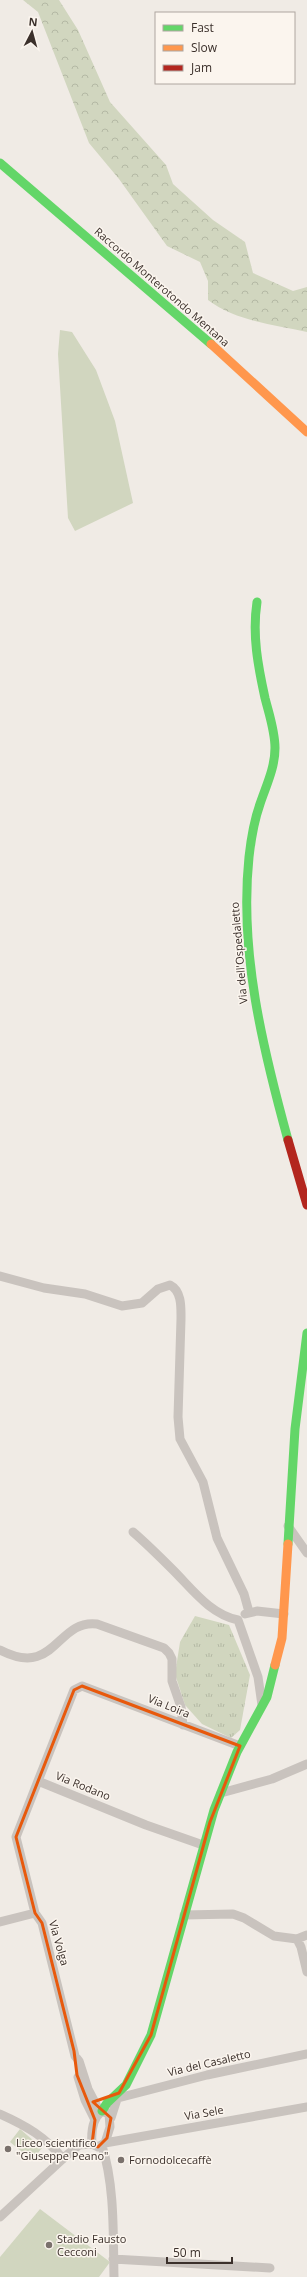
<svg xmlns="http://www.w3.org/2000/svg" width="307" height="2277" font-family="'Open Sans',sans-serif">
	<defs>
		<pattern id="forest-crowns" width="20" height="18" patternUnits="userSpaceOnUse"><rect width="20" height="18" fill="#d1d6bf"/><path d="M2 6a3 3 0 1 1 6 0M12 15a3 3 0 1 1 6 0" fill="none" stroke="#b4b8a4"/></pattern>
		<pattern id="park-tufts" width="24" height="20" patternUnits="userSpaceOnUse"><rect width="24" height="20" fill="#d1d6bf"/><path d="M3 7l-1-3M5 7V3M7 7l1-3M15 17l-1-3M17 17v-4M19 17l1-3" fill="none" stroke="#b4b8a4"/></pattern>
	</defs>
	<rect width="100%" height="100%" fill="#f0ebe5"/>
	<path fill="#d1d6bf" d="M60,330L72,332L96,370L115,421L133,503L75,531L68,518L58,354Z
		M20,2129L42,2148L32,2160L10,2142Z
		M40,2209L110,2262L99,2277H0V2257Z"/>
	<path fill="url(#forest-crowns)" d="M23,0H59L78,30L110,102L166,165L173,184L213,220L245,242L253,273L293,291L307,287V332C274,325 236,321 208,300V281L200,262L167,246L119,179L89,143L38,12Z"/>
	<path fill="url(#park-tufts)" d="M195,1616L229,1625L250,1675L240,1730L231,1738L202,1724L185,1705L175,1674L180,1642Z"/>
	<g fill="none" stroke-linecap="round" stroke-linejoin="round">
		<path stroke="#c9c3be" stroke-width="9" d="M0,1276L44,1288L85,1294L122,1306L142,1303L158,1289L170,1285C182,1291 181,1308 181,1319L178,1417L180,1439L203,1482L217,1538L244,1594L249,1612
			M288,1526L307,1553
			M133,1532C147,1544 160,1557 173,1570C193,1590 210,1614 238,1620
			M245,1614L257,1611L284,1614
			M238,1620L258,1677L262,1705
			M0,1650C56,1679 56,1619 97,1624L164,1648L169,1653L172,1659V1681L181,1707L183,1725
			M38,1781L16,1837L35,1913L42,1923L75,2056L79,2061L88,2089L100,2112
			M221,1793L272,1779L307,1764
			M203,1845L146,1825L38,1781L74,1690L82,1686L240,1746
			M184,1915L233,1914L244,1918L274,1936L297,1939L301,1947L307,1972
			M0,1922L35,1913
			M297,1939L307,1935
			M78,2077L85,2100L95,2120
			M118,2098L207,2075L307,2054
			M102,2111L109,2114L110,2127L105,2143L98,2147L92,2144C91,2132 92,2119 102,2111Z
			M0,2114C25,2125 46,2137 63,2159
			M111,2118L119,2093
			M105,2143L307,2107
			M102,2146C115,2186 113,2235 114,2277
			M0,2217L67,2155L79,2145L92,2144
			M113,2259L270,2268"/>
		<path stroke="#63d668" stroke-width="9" d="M0,163L211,344
			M257,602C252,635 258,666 265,698C269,714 275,731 275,748C275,768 266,786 260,804C254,821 251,839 249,857C239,952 263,1049 288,1140
			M288,1544L295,1429L307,1333
			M102,2111L107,2103L126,2085L151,2035L214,1810L237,1752L267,1697L275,1665"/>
		<path stroke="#ff974d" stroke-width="9" d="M211,344L307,432
			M275,1665L282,1638L288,1544"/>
		<path stroke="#b3261e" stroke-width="9" d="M288,1140L307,1205"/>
	</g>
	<path fill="none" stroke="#e8590c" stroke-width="3" stroke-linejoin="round" d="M82,1686L240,1746L210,1822L151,2035L119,2093L93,2102L111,2118L107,2138L98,2147L92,2144L95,2120L77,2075L74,2051L42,1923L35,1913L16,1837L74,1690Z"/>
	<g fill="#7a716c" stroke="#fbf5ee" stroke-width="1.5">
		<circle cx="8" cy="2149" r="4"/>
		<circle cx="121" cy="2160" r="4"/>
		<circle cx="49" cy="2245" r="4"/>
	</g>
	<g text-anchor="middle" stroke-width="3" stroke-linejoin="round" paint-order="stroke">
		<g font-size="11" fill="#3b302b" stroke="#fbf5ee">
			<text transform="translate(162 287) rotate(41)" y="4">Raccordo Monterotondo Mentana</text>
			<text transform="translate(239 953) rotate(-95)" y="4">Via dell'Ospedaletto</text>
			<text transform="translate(169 1706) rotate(22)" y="4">Via Loira</text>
			<text transform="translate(83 1786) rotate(22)" y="4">Via Rodano</text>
			<text transform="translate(59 1943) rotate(74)" y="4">Via Volga</text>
			<text transform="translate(209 2063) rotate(-13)" y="4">Via del Casaletto</text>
			<text transform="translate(204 2113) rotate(-10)" y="4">Via Sele</text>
		</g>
		<g font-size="11" fill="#3b302b" stroke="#fbf5ee" text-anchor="start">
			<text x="16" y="2147">Liceo scientifico<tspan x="16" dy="13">"Giuseppe Peano"</tspan></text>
			<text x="129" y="2164">Fornodolcecaffè</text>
			<text x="57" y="2243">Stadio Fausto<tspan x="57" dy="13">Cecconi</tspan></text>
		</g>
	</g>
	<rect x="155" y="12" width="140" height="72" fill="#fbf5ee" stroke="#aea6a0"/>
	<rect x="163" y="25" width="20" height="6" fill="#63d668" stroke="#aea6a0"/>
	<text x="191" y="32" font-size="12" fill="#3b302b">Fast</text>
	<rect x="163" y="45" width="20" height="6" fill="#ff974d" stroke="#aea6a0"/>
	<text x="191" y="52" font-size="12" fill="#3b302b">Slow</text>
	<rect x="163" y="65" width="20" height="6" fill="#b3261e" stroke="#aea6a0"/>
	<text x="191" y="72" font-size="12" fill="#3b302b">Jam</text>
	<g transform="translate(32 32) rotate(6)" stroke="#fbf5ee" stroke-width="3" paint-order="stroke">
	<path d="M0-3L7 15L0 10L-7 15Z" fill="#3b302b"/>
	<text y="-6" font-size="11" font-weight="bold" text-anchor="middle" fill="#3b302b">N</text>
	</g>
	<path d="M167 2257v6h65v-6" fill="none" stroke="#3b302b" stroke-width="2"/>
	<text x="173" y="2257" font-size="12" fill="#3b302b" stroke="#fbf5ee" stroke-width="3" paint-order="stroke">50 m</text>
</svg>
